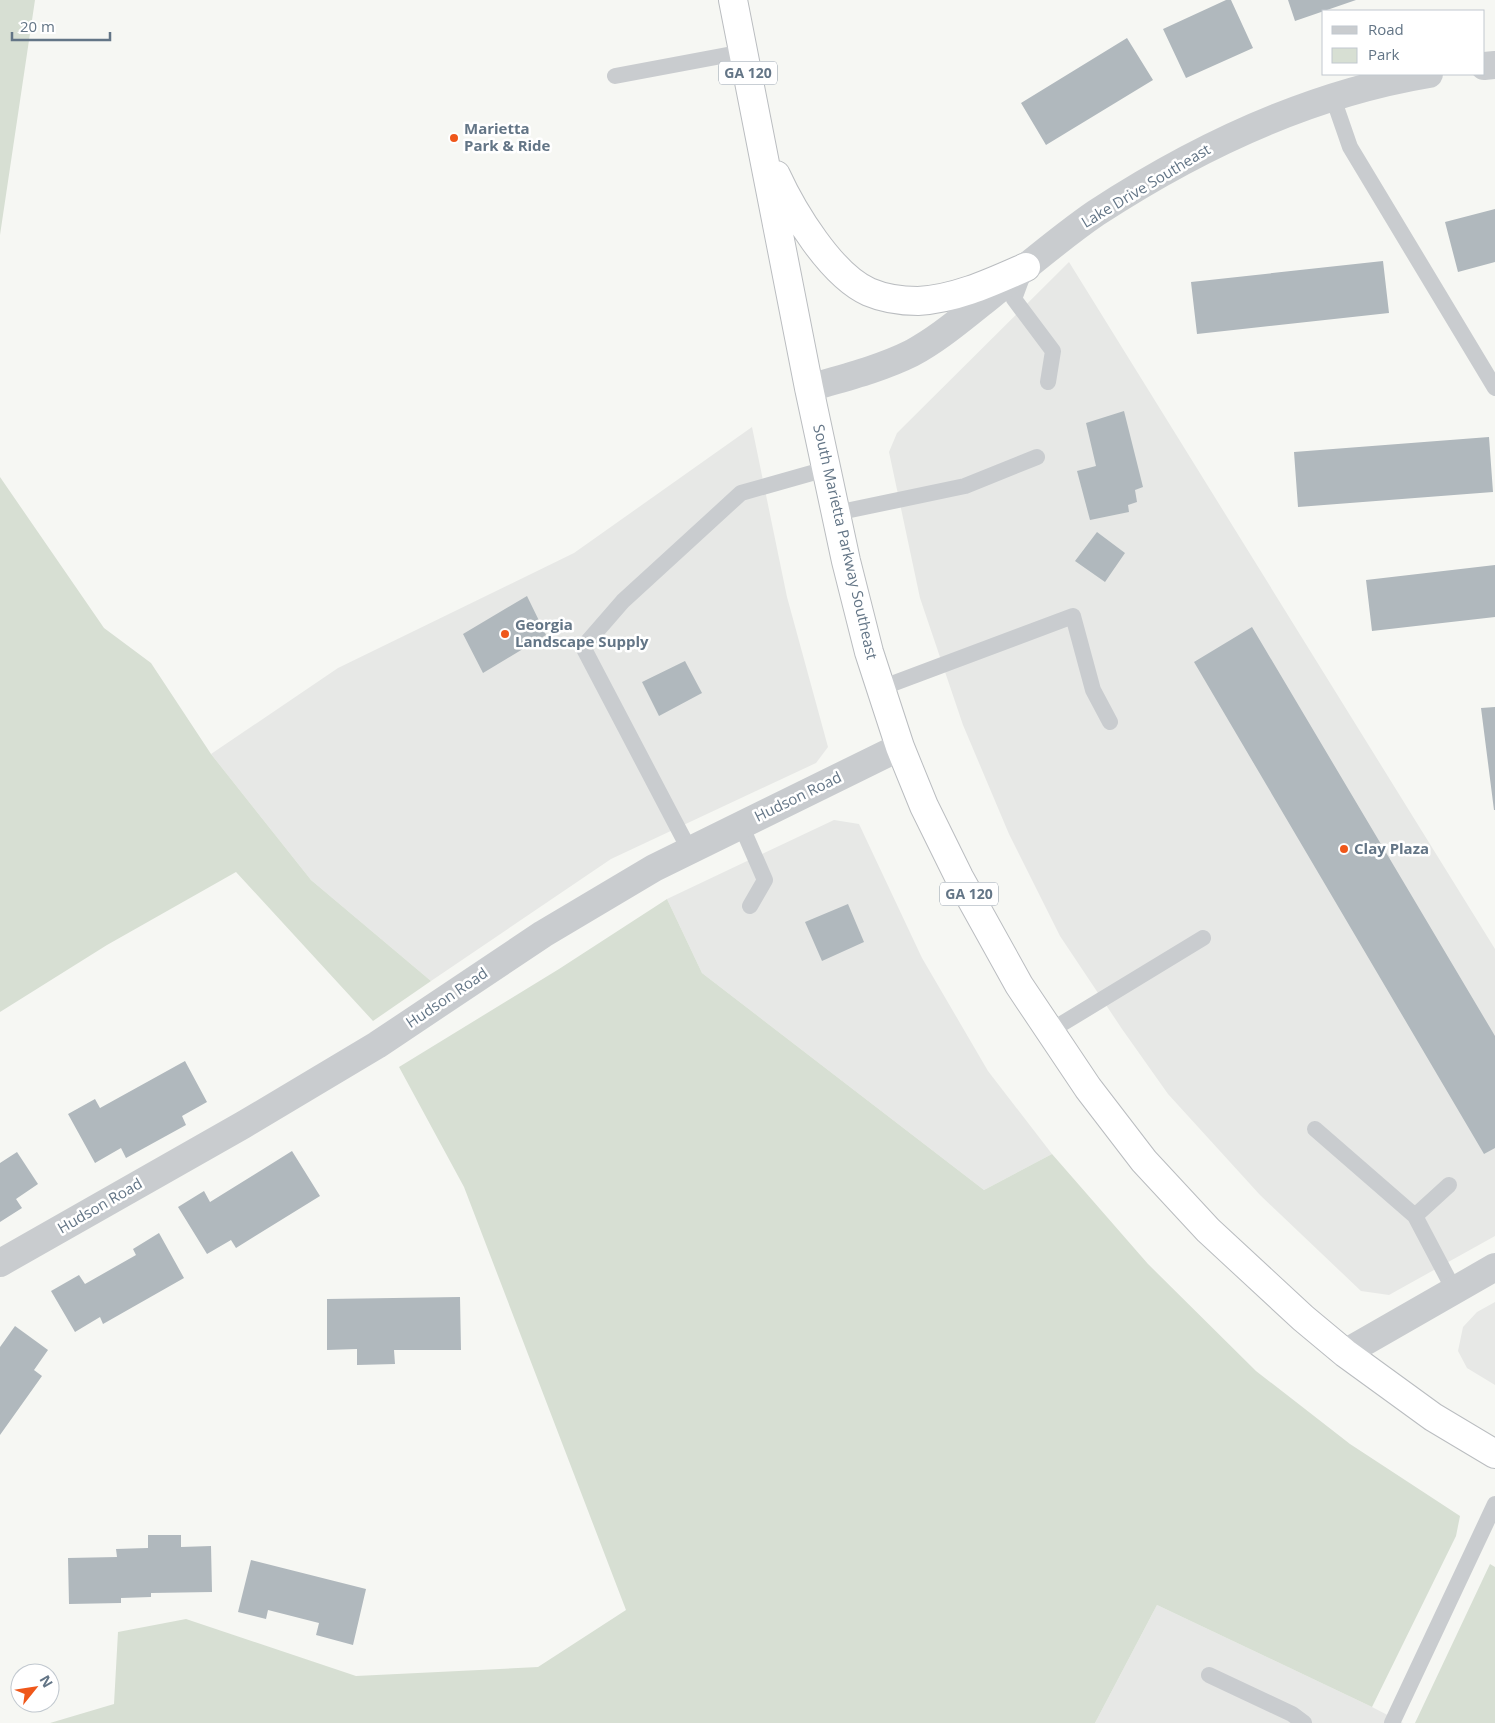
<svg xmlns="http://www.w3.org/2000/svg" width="1495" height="1723" font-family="'Open Sans',sans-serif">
	<rect width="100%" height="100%" fill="#f6f7f3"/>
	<path fill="#e7e8e6" d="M1069,262L1495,949V1236L1389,1295L1361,1291L1260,1195L1168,1094L1122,1029L1060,936L1009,834L963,725L920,598L889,452L897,433Z
		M752,427L787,597L828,747L816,763L611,859L431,981L311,880L211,754L338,668L574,553Z
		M834,820L859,824L922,958L988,1071L1052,1154L984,1190L702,973L667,899Z
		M1495,1302V1385L1467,1368L1458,1351L1463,1327L1477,1312Z
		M1157,1605L1372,1707L1403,1723H1095Z"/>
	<path fill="#d7dfd3" d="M0,0H35L0,235Z
		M0,477L104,628L151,663L211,754L311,880L431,981L373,1021L236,872L107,945L0,1012Z
		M667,899L702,973L984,1190L1052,1154L1148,1264L1256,1371L1350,1444L1460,1516L1456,1536L1372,1707L1157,1605L1095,1723H50L114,1704L118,1632L186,1619L356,1676L538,1667L626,1610L464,1187L399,1067L559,969Z
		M1490,1564L1495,1567V1723H1415Z"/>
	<path fill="#b0b8bd" d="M1226,0H1231L1253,48L1186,78L1163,29Z
		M1288,0H1356L1295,21Z
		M1127,38L1153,80L1046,145L1021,103Z
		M1495,209V262L1458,272L1445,222Z
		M1383,261L1389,313L1197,334L1191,282Z
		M1124,411L1143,487L1135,490L1137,502L1128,505L1129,512L1090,520L1077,471L1096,466L1086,423Z
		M1489,437L1493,492L1298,507L1294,452Z
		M1097,532L1125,553L1105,582L1075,561Z
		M1495,565V617L1372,631L1366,580Z
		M527,596L546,635L483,673L463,634Z
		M1252,627L1495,1036V1148L1484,1154L1194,662Z
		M685,661L702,693L659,716L642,682Z
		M1495,707V810H1494L1481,708Z
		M848,904L864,942L822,961L805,922Z
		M185,1061L207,1102L182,1116L186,1125L126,1158L121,1148L95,1163L68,1114L95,1099L100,1108Z
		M292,1151L320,1196L236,1248L231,1240L207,1254L178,1207L204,1191L210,1202Z
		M17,1152L38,1184L16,1199L22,1208L0,1222V1163Z
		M159,1233L184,1278L103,1324L100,1317L75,1332L51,1291L79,1275L85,1284L136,1255L133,1249Z
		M460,1297L461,1350H394L395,1364L357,1365V1349L327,1350V1299Z
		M15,1326L48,1350L34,1370L42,1376L0,1435V1347Z
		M148,1535H181V1547L211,1546L212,1592L151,1593V1597L121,1598V1603L69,1604L68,1558L117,1557L116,1549L148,1548Z
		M251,1560L366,1589L353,1645L316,1635L319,1623L268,1610L266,1619L238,1612Z"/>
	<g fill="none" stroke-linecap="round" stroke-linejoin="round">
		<g stroke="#babdc0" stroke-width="30">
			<path id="trunk" d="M733,0L809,388L846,561L869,652L900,747L924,806L959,877L1019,985L1088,1088L1144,1161L1208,1230L1303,1318L1345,1353L1433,1417L1495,1454
				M776,175C793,212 831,275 869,292C883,298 902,301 918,301C956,299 992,282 1026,267"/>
		</g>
		<path stroke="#c9cccf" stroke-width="16" d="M615,76L743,52
			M1333,98L1350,147L1495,388
			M1024,272L1014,299L1053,351L1048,382
			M836,513L965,486L1037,457
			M881,688L1073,616L1093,690L1110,722
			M741,825L765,880L750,906
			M690,851L583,647L623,601L741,493L826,469
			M1050,1031L1203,938
			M1315,1129L1415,1216L1454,1290
			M1415,1216L1449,1185
			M1209,1675L1292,1714L1304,1723
			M1392,1723L1495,1504"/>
		<path stroke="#c9cccf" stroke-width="28" d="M1484,66L1495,65
			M809,388C843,378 880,369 912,353C938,339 960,320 983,302C1019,273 1058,239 1096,213C1197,147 1309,94 1429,74
			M0,1263L243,1125L377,1045L543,934L654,868L900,747
			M1345,1353L1495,1267"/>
		<use href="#trunk" stroke="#fff" stroke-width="28"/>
	</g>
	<g fill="#ef571a" stroke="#fff" stroke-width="2">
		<circle cx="454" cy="138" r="5"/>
		<circle cx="505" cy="634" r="5"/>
		<circle cx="1344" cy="849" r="5"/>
	</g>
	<g text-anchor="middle" stroke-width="5" stroke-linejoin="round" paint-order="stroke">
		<g fill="#fff" stroke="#929eaa" stroke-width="1">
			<rect x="719" y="61.5" width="58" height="23" rx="4"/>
			<rect x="940" y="882.5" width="58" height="23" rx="4"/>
		</g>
		<g font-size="14" font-weight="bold" fill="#637586">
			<text x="748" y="78">GA 120</text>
			<text x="969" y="899">GA 120</text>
		</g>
		<g font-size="15" font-weight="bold" fill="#637586" stroke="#fff" text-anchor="start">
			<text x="464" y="134">Marietta<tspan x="464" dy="17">Park &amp; Ride</tspan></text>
			<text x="515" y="630">Georgia<tspan x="515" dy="17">Landscape Supply</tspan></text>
			<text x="1354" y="854">Clay Plaza</text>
		</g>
		<g font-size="15" fill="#637586" stroke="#fff">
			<text transform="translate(1146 186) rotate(-31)" y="5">Lake Drive Southeast</text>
			<text transform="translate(845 542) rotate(77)" y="5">South Marietta Parkway Southeast</text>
			<text transform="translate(798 797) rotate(-26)" y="5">Hudson Road</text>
			<text transform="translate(447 998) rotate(-34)" y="5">Hudson Road</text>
			<text transform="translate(100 1206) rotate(-30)" y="5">Hudson Road</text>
		</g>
	</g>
	<rect x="1322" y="10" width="162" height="65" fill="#ffffff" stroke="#c1c8cf"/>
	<rect x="1332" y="26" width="25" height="8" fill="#c9cccf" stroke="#c1c8cf"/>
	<text x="1368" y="35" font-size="15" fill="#637586">Road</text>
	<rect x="1332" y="48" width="25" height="15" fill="#d7dfd3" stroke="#c1c8cf"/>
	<text x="1368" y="60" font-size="15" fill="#637586">Park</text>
	<g transform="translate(35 1688) rotate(60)"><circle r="24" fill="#ffffff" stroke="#c1c8cf"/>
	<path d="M0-4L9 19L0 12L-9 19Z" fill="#ef571a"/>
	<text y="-8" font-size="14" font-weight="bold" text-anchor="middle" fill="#637586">N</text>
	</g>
	<path d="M12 32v8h98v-8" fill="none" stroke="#637586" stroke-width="2.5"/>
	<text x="20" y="32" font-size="15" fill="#637586" stroke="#ffffff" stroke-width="4" paint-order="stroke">20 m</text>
</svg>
